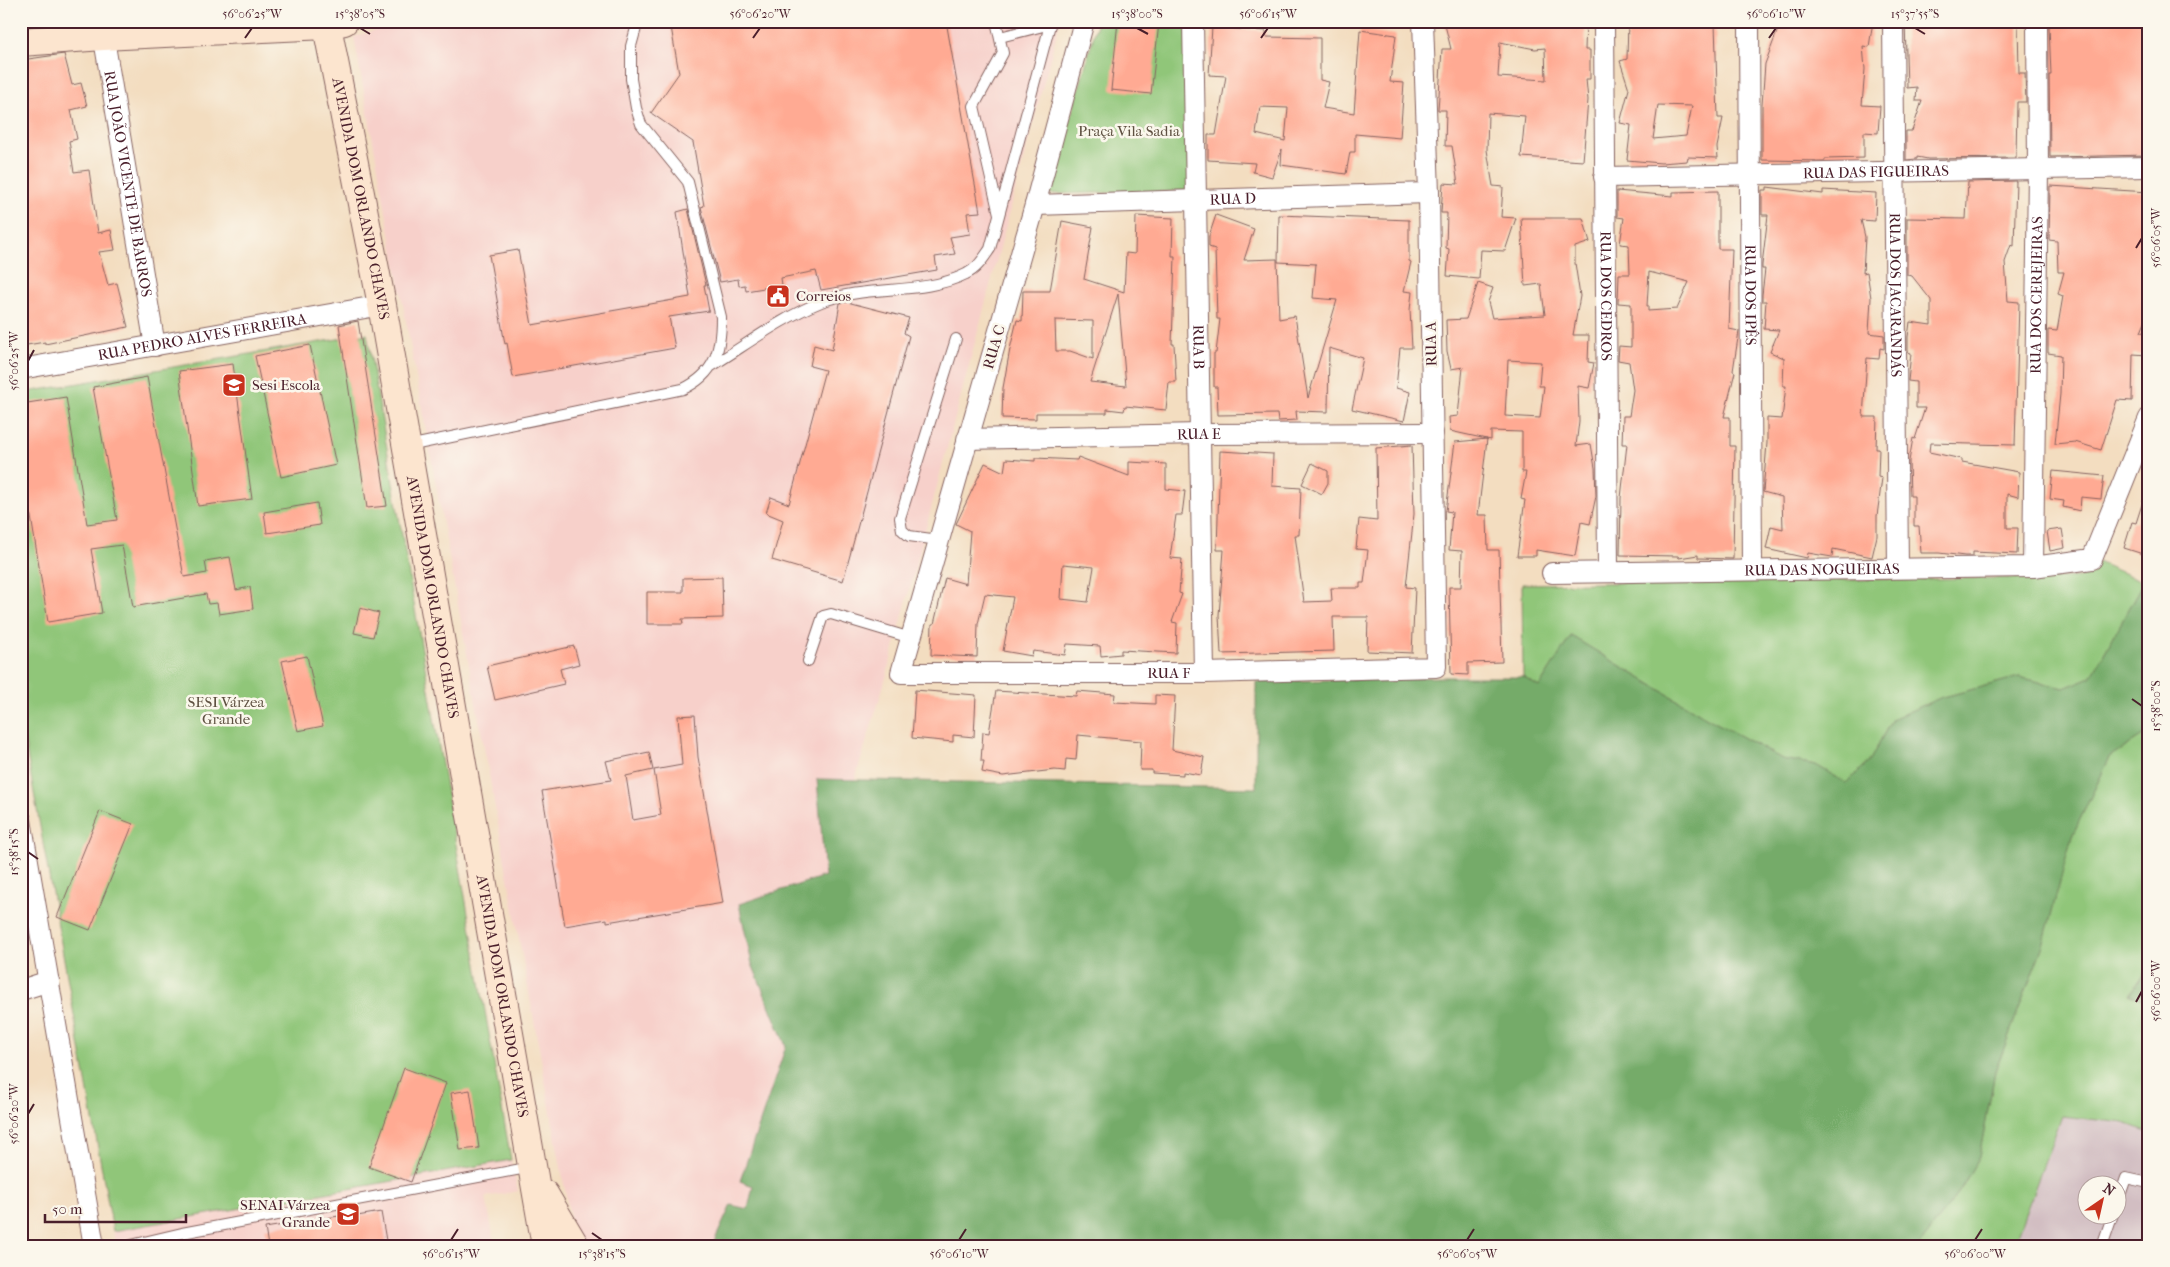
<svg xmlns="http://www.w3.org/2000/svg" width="2170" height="1267" font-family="'IM FELL French Canon',serif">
	<rect width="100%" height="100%" fill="#fbf7ec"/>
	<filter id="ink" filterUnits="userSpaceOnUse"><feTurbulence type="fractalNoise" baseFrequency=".02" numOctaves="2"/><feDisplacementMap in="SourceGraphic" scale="10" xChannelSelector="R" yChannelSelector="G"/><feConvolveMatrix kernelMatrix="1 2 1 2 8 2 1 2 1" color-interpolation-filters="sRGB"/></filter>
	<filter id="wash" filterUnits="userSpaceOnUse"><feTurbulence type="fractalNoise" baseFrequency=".0096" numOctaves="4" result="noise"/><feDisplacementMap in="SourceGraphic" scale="20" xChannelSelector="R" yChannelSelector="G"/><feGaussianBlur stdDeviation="1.12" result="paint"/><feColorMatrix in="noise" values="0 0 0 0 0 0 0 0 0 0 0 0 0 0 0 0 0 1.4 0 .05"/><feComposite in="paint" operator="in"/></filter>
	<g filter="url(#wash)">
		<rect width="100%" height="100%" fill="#f3ddc0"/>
		<path fill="#f7d0ca" d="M403,21H1060L888,671L842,822L767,1246H583L572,1228L354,37Z
			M511,1160L518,1191L486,1197L495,1246H116L113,1231Z"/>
		<path fill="#d2bec2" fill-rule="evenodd" d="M2149,685V1246H1902ZM2088,1184H2118V1214H2088Z"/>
		<path fill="#90c679" stroke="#6d7252" d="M1098,21H1187L1190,191L1049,194Z
			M367,334L511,1160L113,1231L21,721V393Z
			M2098,562L2144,582L2091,677L2064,688L2019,677L1940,698L1892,719L1869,762L1846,783L1816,765L1782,759L1707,718L1571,636L1539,687L1523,677L1522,584L2082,577L2092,574Z
			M2149,732V966L2130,995L2149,1001V1132L2125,1123L2062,1116L2013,1246H1918L1959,1192L1979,1157L1995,1072L2043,945L2072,836L2110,757Z"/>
		<path fill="#74ab69" stroke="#5f654a" d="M2149,579V732L2110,757L2072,836L2043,945L1995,1072L1979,1157L1959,1192L1918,1246H712L731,1205L748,1209L753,1186L740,1181L786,1046L752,964L739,904L825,876L817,779L1256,788V682L1442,677H1523L1539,687L1571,636L1707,718L1782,759L1816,765L1846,783L1869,762L1892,719L1940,698L2019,677L2064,688L2091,677L2144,582Z
			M2149,966V1001L2130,995Z"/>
		<g id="blocks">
			<path fill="#ffaa93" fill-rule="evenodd" d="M684,21H946L980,212L967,213L970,234L950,237L955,254L935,257L937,270L821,290L816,271L781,278L782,285L746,291L745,285L739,286L738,279L720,282L701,207L704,206L693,142L651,113L679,73L671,27L685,25Z
				M1118,21L1159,23L1151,94L1111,90Z
				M1444,21H1586L1585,50H1590V79H1586L1588,100L1583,161L1521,157L1525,116L1488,113L1487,150L1493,186L1503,187L1501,217L1516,218L1505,251L1481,250L1479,279L1447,276L1449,249L1446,248L1447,213H1441L1443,183L1458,184L1452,146H1445L1446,110H1438L1442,49H1451ZM1500,42L1535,49L1545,48L1546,80L1498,77Z
				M1628,21H1684L1683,25L1715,24L1718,118H1723L1717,147L1718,158L1688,157L1687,161L1661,163L1627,160L1631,125L1620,123L1629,89L1620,61L1627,59ZM1658,105L1692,106L1686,136L1653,139Z
				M1781,21H1873L1869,47L1863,46L1865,69L1862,105L1880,106L1878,133L1864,132V158L1825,159V161L1762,160V105L1765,64Z
				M1905,21H2018L2019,73H2025L2026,102H2017L2016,158L1928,159L1917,157V159L1906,160V131H1912L1922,101H1916L1917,87L1907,88Z
				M2076,21H2149V113L2146,123L2149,155L2050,157L2049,75H2051L2049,26Z
				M1212,27L1266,31V37L1320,38V80L1329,82L1323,108L1354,113L1360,30L1396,35L1390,82L1404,83L1400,138L1355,134V152H1350L1346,174L1281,165L1282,149L1272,177L1253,172L1255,163L1208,160V135H1216L1226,76L1209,75ZM1260,107L1288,108L1285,141L1256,134Z
				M64,54L72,85L81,83L87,106L71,110L77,139L69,141L74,172L89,170L98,233L111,230L115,250L99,252L108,285L117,283L128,327L45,344V342L21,346V60Z
				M2016,181L2014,246L2011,245L2005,262L2008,301L2019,302L2015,445L1930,443L1929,452L1962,459V462L2019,472L2018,497L2007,494V528H2018L2017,554L1973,552V556H1965L1939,553H1921L1919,526H1914V496H1910L1909,461L1913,438L1915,439L1925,408H1916V382L1908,381L1911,353L1908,352V337L1910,322L1931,325V300L1912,276L1907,275V218L1966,219L1968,182Z
				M2050,186L2149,192V242L2146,277H2147L2149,313L2141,332L2148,333V355L2133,354L2132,401L2117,400L2101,450L2075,442L2055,444L2060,394L2061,355L2048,353V330L2057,331L2063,296L2058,294L2064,272H2058L2057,241L2049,240Z
				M1767,187L1823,194V190L1876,193L1875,221L1861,220L1865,237L1863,273L1867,272L1871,298L1869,333L1884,335V349L1880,348L1879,359L1867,358L1863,417H1877L1876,449H1879L1878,477L1882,478L1877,516V536L1872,557L1833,549L1832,557L1808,553L1807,558L1766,549L1771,526L1783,529L1782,497L1763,492L1767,443V418L1782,419L1786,386H1783L1784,358L1770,352L1779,330L1764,329L1766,301H1762V295L1765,269H1762V265L1768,215H1762V190H1767Z
				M1617,191L1673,196V192L1718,191V249H1732L1729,329L1739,331L1733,371L1735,372L1724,417H1730V446H1735L1733,559L1698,558V555L1679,558L1678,556L1620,555L1621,498L1627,444H1622L1623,416H1629L1633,390L1629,362L1618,360L1619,346L1631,347V304L1618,303L1619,274H1630L1629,245L1620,244L1624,218L1617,217ZM1649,272L1689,282L1677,309L1648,311V306H1647Z
				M688,209L706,285H704L709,311L669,317L675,348L513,377L507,343L505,344L489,255L518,250L532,325L690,297L677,212Z
				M1216,215L1254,229L1244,260L1277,259L1279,319L1295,316L1308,398L1337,300L1313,298L1316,264L1278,262L1279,215L1409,220V261L1411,262L1404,291L1412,292L1410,310L1412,348H1400L1396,388L1410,392L1404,421L1352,409L1363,358L1329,348L1328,412L1296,411L1297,420L1278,421L1277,414L1218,415L1217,387H1214V353H1216L1220,319H1217L1215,249L1209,247V236Z
				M1136,216L1173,218L1172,256H1175L1172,344H1174L1176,382H1169L1166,410L1125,406L1124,411L1107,409V413H1036V419L1002,418L1003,388L1010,349L1017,320L1022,321L1023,291H1050L1062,221L1093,227L1084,279L1124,292L1126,253L1135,254ZM1118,294L1126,386L1090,382ZM1055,320L1093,321V359L1070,351H1056Z
				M1521,218H1583L1590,242L1575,247V263L1580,296L1573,335H1589L1588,362L1594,363L1589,388L1578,386L1579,421L1576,446L1591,444L1595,468L1596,496L1590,524L1581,522L1575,556L1536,550V556H1517L1525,500L1521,499L1526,472H1522V432L1491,431V440L1450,431L1449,417L1458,416L1463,367L1451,369L1447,351L1446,320L1466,319L1478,283L1493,288L1488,302L1492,318L1545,315L1541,284L1525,286ZM1508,360L1541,362L1539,386H1544L1540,418L1505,416Z
				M847,302L909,318L904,333L909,336L843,581L772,560L783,520L766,513L771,497L789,504L825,370L810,366L814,345L832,350L840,303Z
				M358,321L387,506L367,508L339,325Z
				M310,345L336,465L281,477L255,356Z
				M233,364L252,499L198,506L179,371Z
				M147,377L184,577L207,573L205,561L230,557L236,590L250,587L253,609L219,614L217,603L208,604L206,594L133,607L122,545L91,549L102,613L48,622L27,492L21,493V404L66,397L87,524L117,520L93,387Z
				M1487,439L1478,515H1487L1488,550H1499L1502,662L1468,663V675L1451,674L1449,587H1461L1462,551L1449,550L1452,512L1446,511L1455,442Z
				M1412,445L1414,514L1406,587L1415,588L1412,653L1367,651L1368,617H1333L1334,651L1221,654L1219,615L1224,550H1217L1220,451L1273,454L1272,486L1301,488L1299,535H1295L1304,602L1332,601L1331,588H1360V583H1364L1368,550L1356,549L1359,519L1377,521L1376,448Z
				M1078,457L1129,476V462L1166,464V489L1185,491L1182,515H1176L1170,558L1182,559L1179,593L1182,594L1172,622L1177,623L1176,653L1121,650V654L1101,656L1100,646L1067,644L1065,655L1033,651L1032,656L1003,651L1013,597L985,594L978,624L977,657L931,655L932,624H934L945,578L966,584L970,531L956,524L985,463L1004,472L1006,459L1035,461V458L1077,460ZM1063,564L1094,567L1088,602L1061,599Z
				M1312,463L1328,471V483L1322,494L1302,484Z
				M2053,471L2104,476L2101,499L2081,497L2080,511L2063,507L2064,501L2050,499Z
				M2146,492L2149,493V556L2124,548L2132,522L2136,523Z
				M317,503L320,525L267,533L264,512Z
				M2062,529L2065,548L2050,551L2047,531Z
				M722,577L723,618L682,619L683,624H647V592H683V578Z
				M360,608L379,613L373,637L354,633Z
				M574,646L579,664L560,669L564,684L495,700L487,666Z
				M307,656L323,726L298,731L282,661Z
				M915,690L976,695L974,737L953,735V742L912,738Z
				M996,691L1076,696L1077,691L1115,694L1114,702L1155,704V695L1175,696L1172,750L1204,757L1201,775L1183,772V775L1152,773V770H1140L1141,741L1078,735L1076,760L1066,759L1065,771L1055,770L1003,776L982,772L984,761H981L983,732L989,733Z
				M695,715L698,757L723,903L607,922V919L565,926L542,791L611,780L606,761L649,752L653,770L626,776L633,820L661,815L654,770L682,765L678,716Z
				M100,811L133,824L90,930L57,917Z
				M404,1068L446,1083L411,1182L369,1167Z
				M470,1090L479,1148L460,1150L451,1093Z
				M381,1212L387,1246H268L265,1228L357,1213V1216Z"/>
		</g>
	</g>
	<g filter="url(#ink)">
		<use href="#blocks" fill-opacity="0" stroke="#85625f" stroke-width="1"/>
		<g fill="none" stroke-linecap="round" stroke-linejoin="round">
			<g stroke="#85625f" stroke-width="12">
				<path id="lane" d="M996,21L1003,53L974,106L999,214
					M1000,37L1051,24
					M710,367C746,345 781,318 821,302C867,284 922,296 966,274C977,269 983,259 990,249L1051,21
					M408,446L683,389C715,374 721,351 721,317L688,182L641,124L636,108L631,79V46L638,21
					M939,540L909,536L902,530L900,518L956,339
					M808,661L823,616L831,614L911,638
					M2118,1201L2126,1178L2149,1183
					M131,1245L182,1233L532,1167
					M2102,1246L2113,1214"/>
			</g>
			<g stroke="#85625f" stroke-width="22">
				<g id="street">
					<path id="s1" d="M101,21L155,346"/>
					<path id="s2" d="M1084,21L1035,205L901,673H1204L1436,667L1429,193L1423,21"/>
					<path id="s3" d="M1193,21L1204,673"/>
					<path id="s4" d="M1604,21L1608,571"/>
					<path id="s5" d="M1749,21L1752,569"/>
					<path id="s6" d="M1893,21L1898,568"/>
					<path id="s7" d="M1604,177L2149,167"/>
					<path id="s8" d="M1035,205L1429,193"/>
					<path id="s9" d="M21,369L382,305"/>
					<path id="s10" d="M967,439L1200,434L1433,433"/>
					<path id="s11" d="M2033,567L2038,169L2037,21"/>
					<path id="s12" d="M1552,573L2033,567L2092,559L2149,418"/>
					<path d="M21,820L94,1246"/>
					<path d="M21,990L49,981"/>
				</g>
			</g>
			<g stroke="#85625f" stroke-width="30">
				<g id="secondary">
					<path id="s13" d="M326,21L382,305L546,1246"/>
					<path d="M21,42L103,36L326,25L344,21"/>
					<path d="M544,1194L575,1246"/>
				</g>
			</g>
			<use href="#lane" stroke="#fff" stroke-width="10"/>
			<use href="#street" stroke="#fff" stroke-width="20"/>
			<use href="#secondary" stroke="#fce5cf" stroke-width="28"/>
		</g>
	</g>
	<path fill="none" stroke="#4a1f2b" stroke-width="2" d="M360,28L370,34M1137,28L1148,34M1915,28L1925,34M245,38L252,28M753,38L760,28M1261,38L1268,28M1769,38L1776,28M2136,248L2142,238M28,361L34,350M2132,699L2142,706M28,852L38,859M2136,1002L2142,991M28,1114L34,1104M592,1233L602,1240M451,1240L458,1229M959,1240L966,1229M1467,1240L1474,1229M1975,1240L1982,1229"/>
	<defs>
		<g id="civic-square" transform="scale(1.25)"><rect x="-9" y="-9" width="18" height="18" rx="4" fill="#c8321e" stroke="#fbf7ec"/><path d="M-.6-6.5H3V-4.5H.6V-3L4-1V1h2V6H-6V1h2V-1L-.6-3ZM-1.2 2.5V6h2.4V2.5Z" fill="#fff"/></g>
		<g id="school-square" transform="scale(1.25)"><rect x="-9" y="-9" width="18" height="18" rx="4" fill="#c8321e" stroke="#fbf7ec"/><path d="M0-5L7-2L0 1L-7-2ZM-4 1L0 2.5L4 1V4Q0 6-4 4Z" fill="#fff"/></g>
		<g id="university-square" transform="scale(1.25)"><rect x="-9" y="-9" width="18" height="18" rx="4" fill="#c8321e" stroke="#fbf7ec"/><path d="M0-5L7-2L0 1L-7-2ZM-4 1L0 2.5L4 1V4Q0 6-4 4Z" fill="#fff"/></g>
	</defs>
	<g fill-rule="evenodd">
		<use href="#civic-square" x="778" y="296"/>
		<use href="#school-square" x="234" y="385"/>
		<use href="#university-square" x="348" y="1214"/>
	</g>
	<g text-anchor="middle" stroke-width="5" stroke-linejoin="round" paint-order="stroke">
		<g font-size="15" fill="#5f5142" stroke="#fbf7ec">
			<text x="1129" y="136">Praça Vila Sadia</text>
			<text x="226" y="707">SESI Várzea<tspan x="226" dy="17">Grande</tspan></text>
		</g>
		<g font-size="15" fill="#4a1f2b" stroke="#fbf7ec">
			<text dy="5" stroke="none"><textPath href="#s7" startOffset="272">RUA DAS FIGUEIRAS</textPath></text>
			<text dy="5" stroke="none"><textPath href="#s1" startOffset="165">RUA JOÃO VICENTE DE BARROS</textPath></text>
			<text dy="5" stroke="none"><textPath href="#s13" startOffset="181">AVENIDA DOM ORLANDO CHAVES</textPath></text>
			<text dy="5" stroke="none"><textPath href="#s8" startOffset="198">RUA D</textPath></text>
			<text dy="5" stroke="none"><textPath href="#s11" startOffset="272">RUA DOS CEREJEIRAS</textPath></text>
			<text dy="5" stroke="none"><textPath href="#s5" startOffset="274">RUA DOS IPÊS</textPath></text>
			<text dy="5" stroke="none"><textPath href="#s6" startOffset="274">RUA DOS JACARANDÁS</textPath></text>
			<text dy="5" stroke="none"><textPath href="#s4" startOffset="275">RUA DOS CEDROS</textPath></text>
			<text dy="5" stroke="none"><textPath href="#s9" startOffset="184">RUA PEDRO ALVES FERREIRA</textPath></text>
			<text transform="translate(1431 344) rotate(-91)" y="5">RUA A</text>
			<text transform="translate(994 347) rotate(-74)" y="5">RUA C</text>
			<text dy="5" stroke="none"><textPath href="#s3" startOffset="326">RUA B</textPath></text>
			<text dy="5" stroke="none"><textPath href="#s10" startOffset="232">RUA E</textPath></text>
			<text dy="5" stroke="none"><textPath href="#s12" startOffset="270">RUA DAS NOGUEIRAS</textPath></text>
			<text dy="5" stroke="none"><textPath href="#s13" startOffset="586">AVENIDA DOM ORLANDO CHAVES</textPath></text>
			<text dy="5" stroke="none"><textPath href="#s2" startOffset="945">RUA F</textPath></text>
			<text dy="5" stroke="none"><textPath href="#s13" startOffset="991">AVENIDA DOM ORLANDO CHAVES</textPath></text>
		</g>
		<g font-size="15" fill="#4a1f2b" stroke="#fbf7ec" text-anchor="start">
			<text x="796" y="301">Correios</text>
			<text x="252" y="390">Sesi Escola</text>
			<text x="330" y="1210" text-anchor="end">SENAI Várzea<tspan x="330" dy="17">Grande</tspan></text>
		</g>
	</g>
	<rect width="2170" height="1267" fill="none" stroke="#fbf7ec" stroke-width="55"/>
	<g transform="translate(2102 1200) rotate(34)"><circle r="24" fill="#fbf7ec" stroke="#b4a19f"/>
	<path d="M0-4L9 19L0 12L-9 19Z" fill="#c8321e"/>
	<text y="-8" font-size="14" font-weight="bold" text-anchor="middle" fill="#4a1f2b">N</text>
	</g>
	<path d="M45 1214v8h141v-8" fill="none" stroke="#4a1f2b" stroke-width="2.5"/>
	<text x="52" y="1214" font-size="15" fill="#4a1f2b" stroke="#fbf7ec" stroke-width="4" paint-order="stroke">50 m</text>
	<rect x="28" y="28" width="2114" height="1212" fill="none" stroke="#4a1f2b" stroke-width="2"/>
	<g font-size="12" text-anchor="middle" fill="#4a1f2b">
		<text x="252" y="18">56°06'25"W</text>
		<text x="360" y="18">15°38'05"S</text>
		<text x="760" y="18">56°06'20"W</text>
		<text x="1137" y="18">15°38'00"S</text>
		<text x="1268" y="18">56°06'15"W</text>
		<text x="1776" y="18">56°06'10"W</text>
		<text x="1915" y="18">15°37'55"S</text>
		<text transform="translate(2156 238) rotate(-90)" y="4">56°06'05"W</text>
		<text transform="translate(14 361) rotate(-90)" y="4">56°06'25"W</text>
		<text transform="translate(2156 706) rotate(-90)" y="4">15°38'00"S</text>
		<text transform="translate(14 852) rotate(-90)" y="4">15°38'15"S</text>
		<text transform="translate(2156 991) rotate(-90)" y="4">56°06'00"W</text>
		<text transform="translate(14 1114) rotate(-90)" y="4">56°06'20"W</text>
		<text x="451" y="1258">56°06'15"W</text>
		<text x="602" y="1258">15°38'15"S</text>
		<text x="959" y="1258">56°06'10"W</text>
		<text x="1467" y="1258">56°06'05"W</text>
		<text x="1975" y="1258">56°06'00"W</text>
	</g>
</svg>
